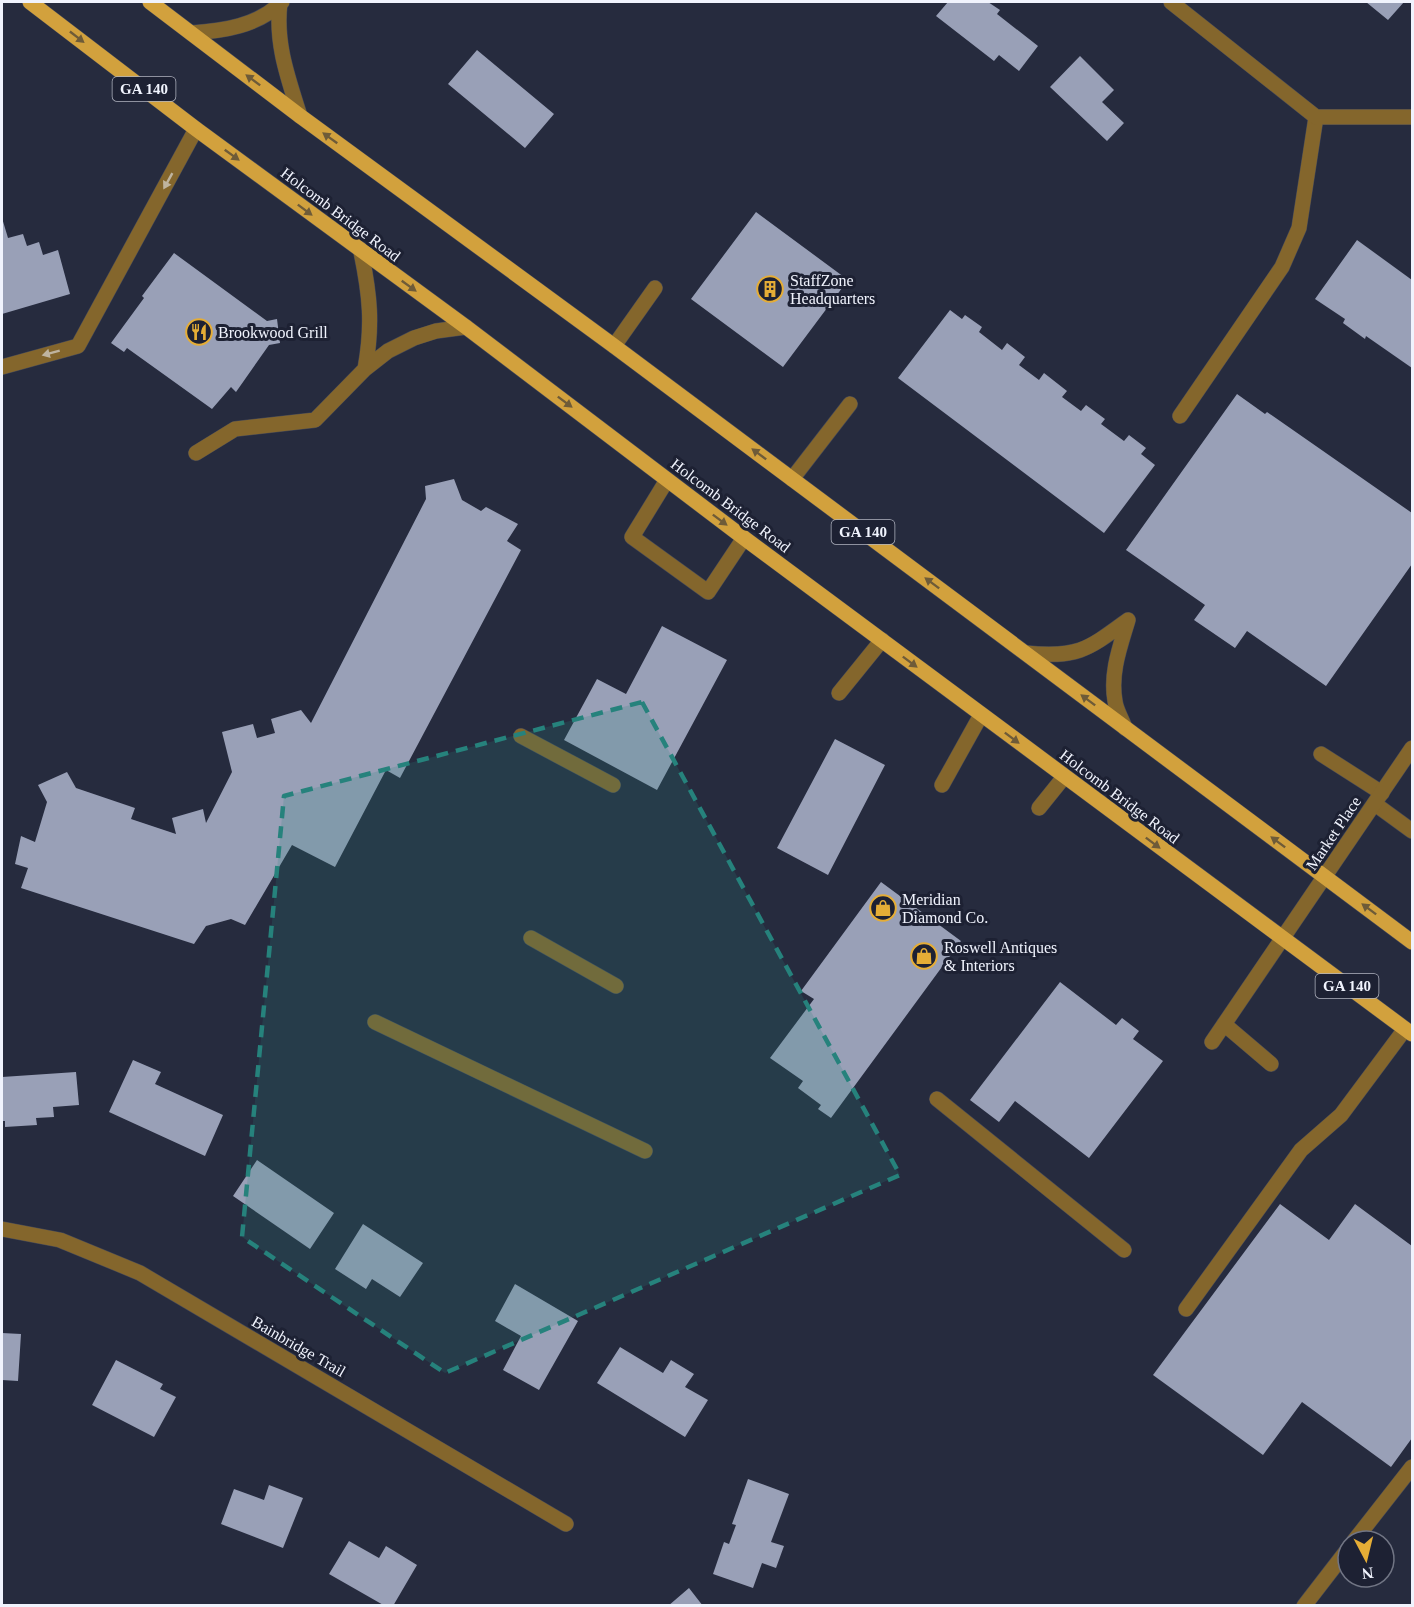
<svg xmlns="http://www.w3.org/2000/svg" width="1414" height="1607" font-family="Georgia,serif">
	<rect width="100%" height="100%" fill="#262b3e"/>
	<path fill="#99a0b7" d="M948,2H988L1000,10L997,14L1038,46L1019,71L999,55L994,61L936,16Z
		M1366,2H1404L1388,20Z
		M477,50L554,114L525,148L448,84Z
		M1080,56L1114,90L1102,102L1124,123L1107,141L1050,87Z
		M756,212L848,280L783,367L691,299Z
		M2,218L8,238L23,234L27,246L39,242L43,255L58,250L70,294L2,314Z
		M1357,240L1412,280V368L1366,336L1365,339L1343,323L1345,319L1315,299Z
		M174,253L267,321L277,319L280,343L269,345L236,392L231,387L212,409L127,348L124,352L111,343L144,298L142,296Z
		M950,310L962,319L965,315L982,327L979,332L1002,350L1007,343L1025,357L1019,365L1039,380L1044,373L1067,391L1062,397L1081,411L1086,405L1105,419L1101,424L1124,441L1129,435L1146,448L1141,454L1155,465L1104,533L898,378Z
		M1237,394L1265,414L1267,412L1412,513V564L1326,686L1247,631L1235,648L1194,620L1205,605L1126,550Z
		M454,479L462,500L481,511L486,507L518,524L507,541L521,550L400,778L386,770L335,867L292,845L245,925L231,919L206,926L194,944L21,888L28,868L15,864L21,836L35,842L47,802L38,785L67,772L76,788L135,808L131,819L176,834L172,818L203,809L206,823L232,772L222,732L253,724L257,738L275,733L271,719L301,710L311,723L426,499L425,486Z
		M662,626L727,660L657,790L564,740L597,679L626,694Z
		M835,739L885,765L828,875L777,848Z
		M881,882L961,941L831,1118L818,1109L821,1105L798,1088L803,1081L770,1058L814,999L801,991Z
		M1060,982L1116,1025L1122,1018L1139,1031L1133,1039L1163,1061L1089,1158L1015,1101L999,1122L970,1100Z
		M133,1060L161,1072L155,1084L223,1115L205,1156L109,1112Z
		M76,1072L79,1105L53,1107L54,1117L36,1118L37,1125L5,1127V1121H2V1077Z
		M257,1160L334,1213L310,1249L233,1196Z
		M1280,1204L1329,1240L1355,1204L1412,1246V1438L1391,1467L1302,1402L1263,1455L1153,1375Z
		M363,1224L423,1263L400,1297L372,1279L366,1289L335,1269Z
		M515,1284L578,1321L539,1390L503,1370L521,1336L495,1321Z
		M2,1333L21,1334L18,1381L2,1380Z
		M620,1347L663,1373L671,1360L694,1374L685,1387L708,1400L685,1437L597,1383Z
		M116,1360L163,1384L160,1389L176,1397L154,1437L92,1405Z
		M748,1479L789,1494L771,1542L784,1546L776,1568L762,1563L753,1588L713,1574L724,1542L729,1544L736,1525L732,1524Z
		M269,1485L303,1498L283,1548L221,1524L234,1489L264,1500Z
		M349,1541L379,1558L386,1546L417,1565L393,1606H385L329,1574Z
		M689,1588L703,1606H668Z"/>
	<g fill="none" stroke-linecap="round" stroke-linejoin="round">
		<g stroke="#424759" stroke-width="16">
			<path id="lane" d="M280,3C275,43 288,78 300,116
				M191,33C223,31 258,26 282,2
				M361,252C370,295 373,325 365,369
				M614,346L655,288
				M2,367L78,346L196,129
				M1180,416L1282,267L1299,228L1316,117
				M196,453L235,429L315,420L365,369L388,351L414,338L436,331L466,327
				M792,479L850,404
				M667,480L632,537L708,592L744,538
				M1026,653C1078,658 1087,650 1128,620
				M839,693L882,640
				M1125,728C1122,719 1116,710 1115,701C1110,673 1120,647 1128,620
				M521,736L613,785
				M1321,754L1382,793
				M942,785L981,715
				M1375,804L1412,831
				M1039,808L1064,777
				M531,938L616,986
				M375,1022L645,1151
				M1224,1024L1271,1064
				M1212,1042L1282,939
				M937,1099L1124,1250
				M1186,1309L1301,1150L1341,1115L1405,1029
				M1354,1541L1412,1467
				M1304,1606L1348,1549"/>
		</g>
		<g stroke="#424759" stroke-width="16">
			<path id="street" d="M1171,2L1316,117H1412
				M1282,939L1412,748
				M2,1229L60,1240L140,1273L566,1524"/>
		</g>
		<g stroke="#424759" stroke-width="16">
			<path id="primary" d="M30,2L196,129L466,327L744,538L1412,1034
				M150,2L300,116L614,346L1412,942"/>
		</g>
		<use href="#lane" stroke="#84662c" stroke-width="15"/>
		<use href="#street" stroke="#84662c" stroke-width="15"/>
		<use href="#primary" stroke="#d2a13d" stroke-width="15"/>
	</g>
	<defs><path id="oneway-solid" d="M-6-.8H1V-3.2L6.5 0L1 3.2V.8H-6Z" transform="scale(1.5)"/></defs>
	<g fill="#6e5b38">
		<use href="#oneway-solid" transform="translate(77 37) rotate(38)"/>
		<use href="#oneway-solid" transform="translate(253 80) rotate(-143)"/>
		<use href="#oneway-solid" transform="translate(330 138) rotate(-144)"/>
		<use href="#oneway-solid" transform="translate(232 155) rotate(36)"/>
		<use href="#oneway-solid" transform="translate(305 210) rotate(37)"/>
		<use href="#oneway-solid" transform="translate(409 286) rotate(36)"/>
		<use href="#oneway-solid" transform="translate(565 402) rotate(37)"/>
		<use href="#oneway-solid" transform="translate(759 454) rotate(-143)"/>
		<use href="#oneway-solid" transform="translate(720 520) rotate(37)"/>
		<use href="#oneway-solid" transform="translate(932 583) rotate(-143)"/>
		<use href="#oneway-solid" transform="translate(910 662) rotate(37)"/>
		<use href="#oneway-solid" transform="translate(1088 700) rotate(-143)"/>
		<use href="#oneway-solid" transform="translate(1012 738) rotate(37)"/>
		<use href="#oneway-solid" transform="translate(1278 842) rotate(-143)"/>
		<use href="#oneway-solid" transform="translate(1153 843) rotate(37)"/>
		<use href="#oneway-solid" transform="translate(1369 909) rotate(-143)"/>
	</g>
	<g fill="#bfb49f">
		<use href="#oneway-solid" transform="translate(168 181) rotate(119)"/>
		<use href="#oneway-solid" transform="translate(51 353) rotate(165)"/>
	</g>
	<path fill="#26827c" fill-opacity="0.2" stroke="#26827c" stroke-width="4.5" stroke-dasharray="12 8" stroke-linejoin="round" d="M642,702L900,1175L445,1373L242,1237L284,796Z"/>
	<defs>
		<g id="building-ring" transform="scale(1.35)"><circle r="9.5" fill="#1d2133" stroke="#e5ad36" stroke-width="1.5"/><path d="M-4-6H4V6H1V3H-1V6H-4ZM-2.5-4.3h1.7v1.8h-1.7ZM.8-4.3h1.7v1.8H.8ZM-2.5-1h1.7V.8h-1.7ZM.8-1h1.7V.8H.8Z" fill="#e5ad36"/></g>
		<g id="restaurant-ring" transform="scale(1.35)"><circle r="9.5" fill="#1d2133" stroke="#e5ad36" stroke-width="1.5"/><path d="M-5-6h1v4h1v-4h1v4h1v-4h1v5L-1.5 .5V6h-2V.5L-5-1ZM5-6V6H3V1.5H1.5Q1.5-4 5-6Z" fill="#e5ad36"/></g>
		<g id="shop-ring" transform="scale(1.35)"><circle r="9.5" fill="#1d2133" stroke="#e5ad36" stroke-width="1.5"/><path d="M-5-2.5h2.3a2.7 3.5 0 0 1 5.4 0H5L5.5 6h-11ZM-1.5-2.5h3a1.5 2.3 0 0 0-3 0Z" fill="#e5ad36"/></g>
	</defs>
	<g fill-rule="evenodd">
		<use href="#building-ring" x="770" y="289"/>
		<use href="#restaurant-ring" x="199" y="332"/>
		<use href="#shop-ring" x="883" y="908"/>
		<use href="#shop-ring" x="924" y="956"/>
	</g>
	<g text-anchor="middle" stroke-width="6" stroke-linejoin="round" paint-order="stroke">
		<g fill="#1d2133" stroke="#b1b4c0" stroke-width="1.5">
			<rect x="112.5" y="77" width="63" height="24" rx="4.5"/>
			<rect x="831.5" y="520" width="63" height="24" rx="4.5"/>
			<rect x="1315.5" y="974" width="63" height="24" rx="4.5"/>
		</g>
		<g font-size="15" font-weight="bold" fill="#f0f3fd">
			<text x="144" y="94">GA 140</text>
			<text x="863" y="537">GA 140</text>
			<text x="1347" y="991">GA 140</text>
		</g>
		<g font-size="16" fill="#f0f3fd" stroke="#1d2133">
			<text transform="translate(341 214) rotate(37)" y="6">Holcomb Bridge Road</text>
			<text transform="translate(731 505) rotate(37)" y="6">Holcomb Bridge Road</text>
			<text transform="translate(1120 796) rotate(37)" y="6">Holcomb Bridge Road</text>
			<text transform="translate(1333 833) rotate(-56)" y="6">Market Place</text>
			<text transform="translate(299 1346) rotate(30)" y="6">Bainbridge Trail</text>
		</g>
		<g font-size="16" fill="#f0f3fd" stroke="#1d2133" text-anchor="start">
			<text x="790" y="286">StaffZone<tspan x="790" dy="18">Headquarters</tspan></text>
			<text x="218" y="338">Brookwood Grill</text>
			<text x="902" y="905">Meridian<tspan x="902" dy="18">Diamond Co.</tspan></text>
			<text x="944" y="953">Roswell Antiques<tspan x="944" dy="18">&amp; Interiors</tspan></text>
		</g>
	</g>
	<rect width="1414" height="1607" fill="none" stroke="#f0f3fd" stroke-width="6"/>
	<g transform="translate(1366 1559) rotate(173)"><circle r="28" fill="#1d2133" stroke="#717584" stroke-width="1.5"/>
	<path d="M0-4.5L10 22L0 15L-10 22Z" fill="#e5ad36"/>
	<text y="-9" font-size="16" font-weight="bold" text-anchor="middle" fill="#f0f3fd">N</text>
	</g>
</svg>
